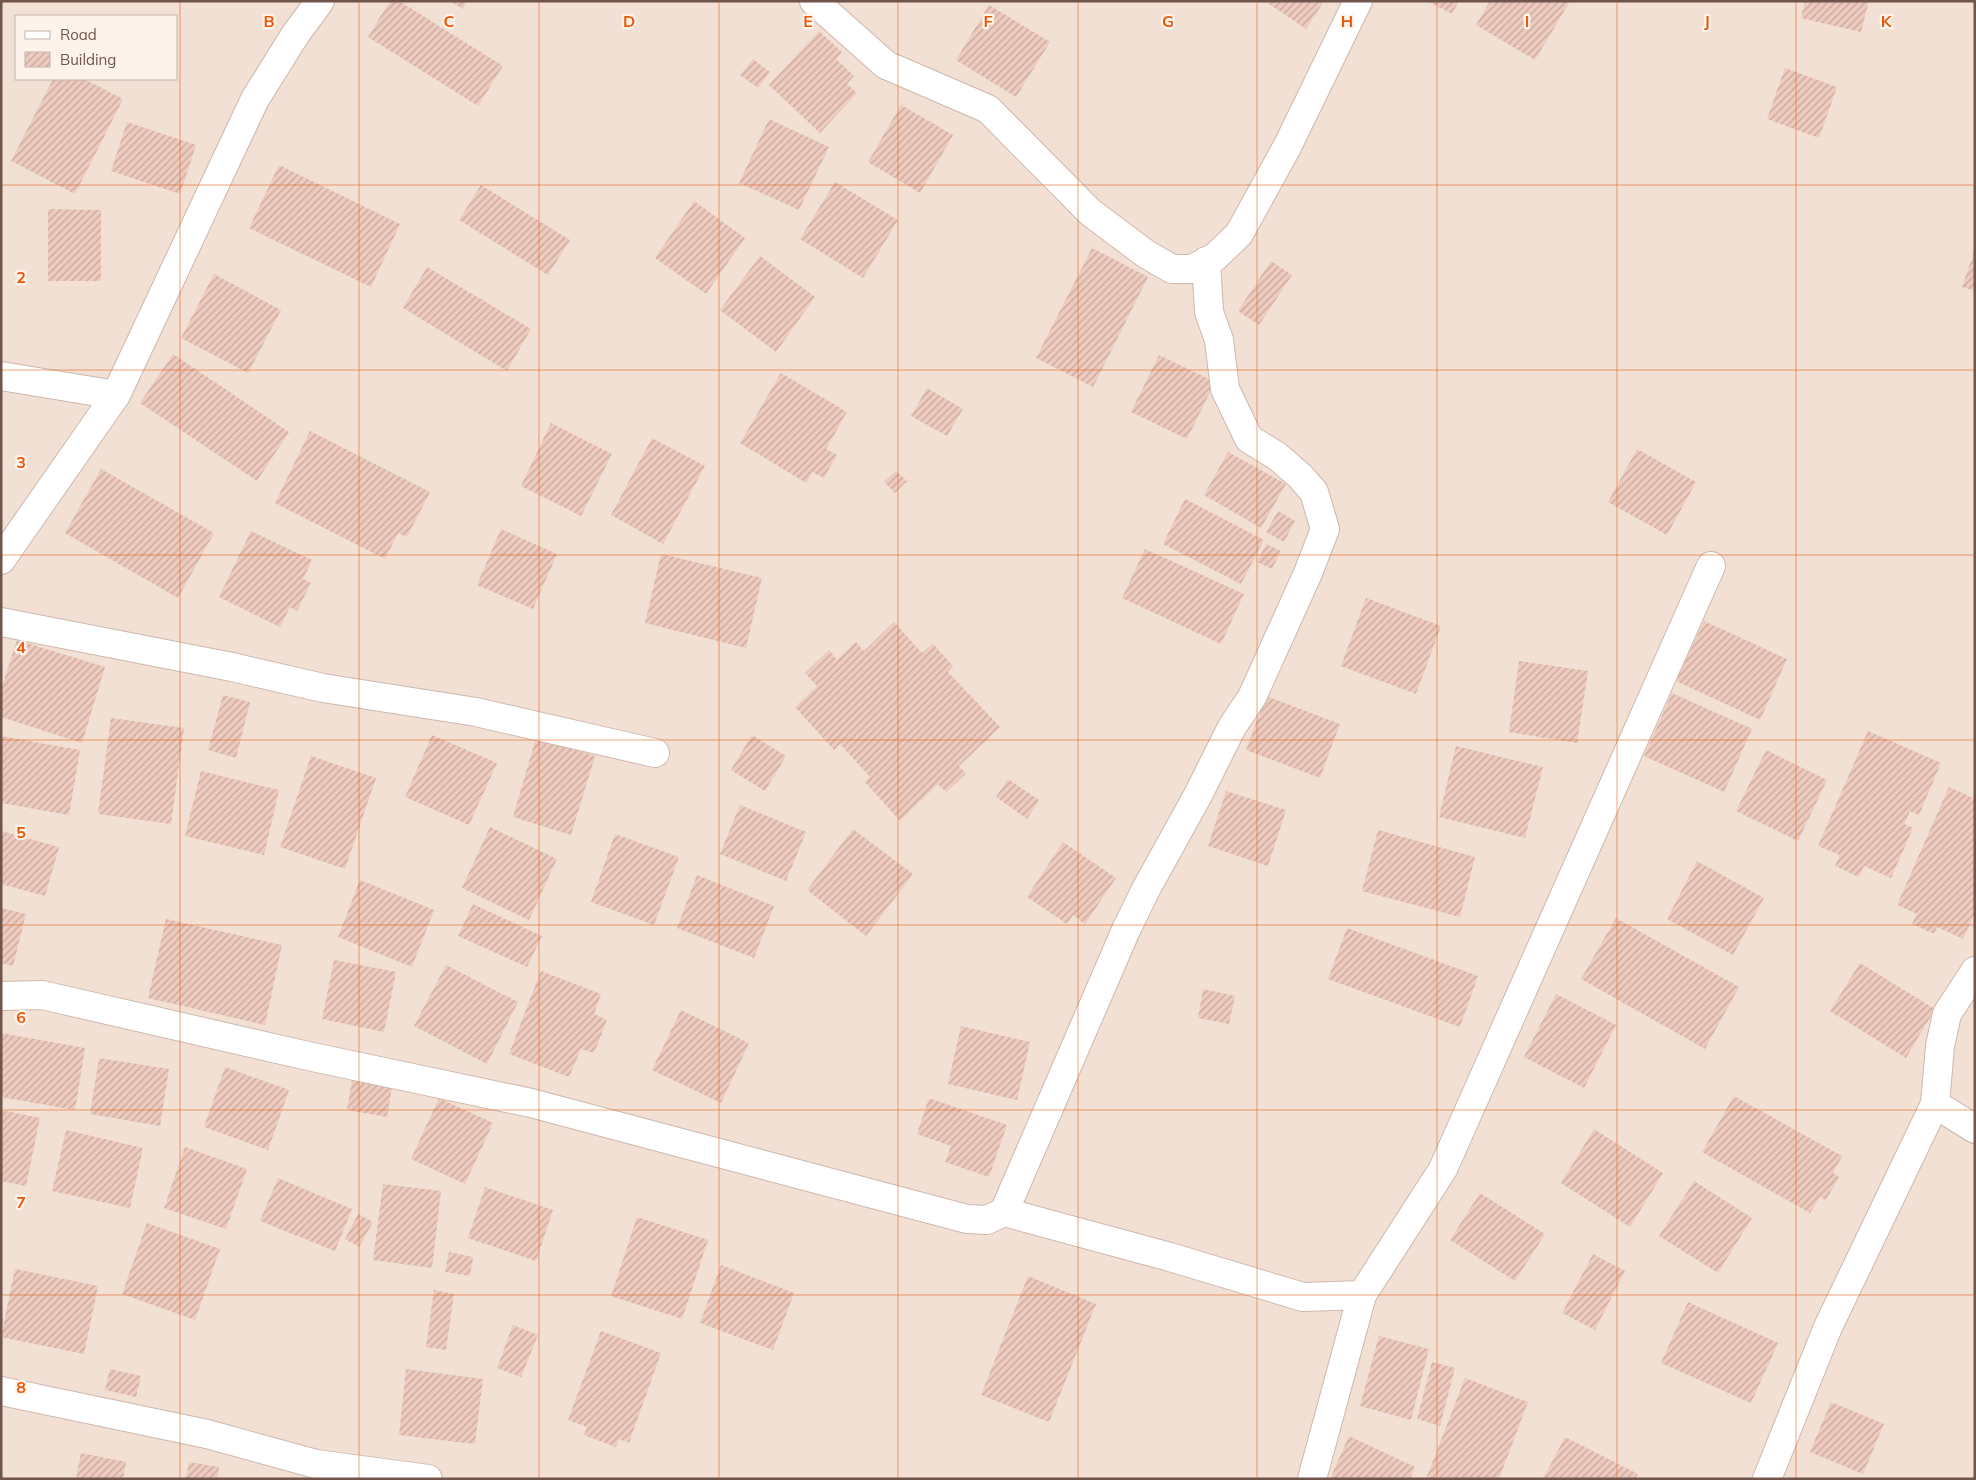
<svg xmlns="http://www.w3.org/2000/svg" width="1976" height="1480" font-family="Mulish,sans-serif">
	<defs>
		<pattern id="building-hatch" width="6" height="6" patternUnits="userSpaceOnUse" patternTransform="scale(1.25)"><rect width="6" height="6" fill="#eecbbe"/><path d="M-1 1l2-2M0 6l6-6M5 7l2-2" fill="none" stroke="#c5a79d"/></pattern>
	</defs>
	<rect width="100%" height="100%" fill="#faefe4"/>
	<path fill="#f1e0d3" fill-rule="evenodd" d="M1,1H1975V1479H1ZM16,16H176V79H16Z"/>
	<path fill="url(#building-hatch)" d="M390,1H399L503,66L478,106L368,37Z
		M450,1H467L463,9Z
		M1265,1H1324L1306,29Z
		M1427,1H1459L1452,14Z
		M1490,1H1570L1535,60L1476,25Z
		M1805,1H1869L1861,32L1801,18Z
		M989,5L1050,42L1016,97L956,60Z
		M819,31L842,52L836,59L854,76L847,84L857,93L820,133L769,85Z
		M753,59L770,72L758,88L740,75Z
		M1785,68L1837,87L1819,138L1767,119Z
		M53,79H84L123,99L75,194L11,161Z
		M901,105L953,135L920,193L868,162Z
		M769,119L829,147L799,210L739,183Z
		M127,122L196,145L180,194L111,171Z
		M279,165L400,224L371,287L249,228Z
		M835,182L898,220L863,278L800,239Z
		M481,185L570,240L548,275L459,220Z
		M694,201L745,238L706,294L655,258Z
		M48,209L101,210V281H48Z
		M1092,248L1148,277L1093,387L1036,358Z
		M1975,249V291L1962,287Z
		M760,256L815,297L776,352L720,310Z
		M1271,261L1292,275L1259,325L1238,311Z
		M427,267L531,329L507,371L403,308Z
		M214,274L281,310L248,373L181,338Z
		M173,354L289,432L257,481L140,403Z
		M1159,355L1215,382L1187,439L1131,412Z
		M781,373L847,412L826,449L837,455L824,478L812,472L806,483L740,443Z
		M927,388L963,409L947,436L911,416Z
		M551,423L612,454L581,516L521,486Z
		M310,431L430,492L407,537L398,533L385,559L275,503Z
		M652,438L705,466L663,544L611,515Z
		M1637,449L1696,482L1667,535L1608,502Z
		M1228,452L1286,484L1261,528L1204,495Z
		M101,469L214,533L178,598L65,533Z
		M896,471L907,481L895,493L884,482Z
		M1185,499L1264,540L1241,584L1163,544Z
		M1278,511L1295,521L1284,542L1266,532Z
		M501,529L557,554L533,609L477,585Z
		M251,531L312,560L303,579L311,583L297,611L290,607L280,627L219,597Z
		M1266,544L1281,551L1272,569L1257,562Z
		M1145,549L1244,594L1221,644L1122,598Z
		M661,554L762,578L746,648L645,623Z
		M1366,598L1441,626L1416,694L1341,666Z
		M1704,621L1787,659L1760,720L1676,681Z
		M894,622L922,653L933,644L953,666L948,672L1000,727L959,766L966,774L946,792L938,784L900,821L865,782L870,777L840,744L834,750L795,707L817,686L805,673L829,650L837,660L856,642L864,651Z
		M17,640L105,667L82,743L1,717V690Z
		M1519,661L1588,671L1577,743L1509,732Z
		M1672,693L1752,729L1724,792L1644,756Z
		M223,695L250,702L236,758L208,750Z
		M1266,696L1340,724L1320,778L1246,750Z
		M111,718L184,728L171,824L98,814Z
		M1868,731L1941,763L1919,815L1910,811L1904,824L1913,828L1891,878L1864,866L1859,877L1835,866L1840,855L1818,846Z
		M432,735L497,763L469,825L405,797Z
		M752,735L786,756L765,791L731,770Z
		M1,736L80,750L69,815L1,803Z
		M536,738L595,756L571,835L513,817Z
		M1456,746L1543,767L1525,838L1439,817Z
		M1766,750L1827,780L1798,841L1736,811Z
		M311,756L376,778L345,869L280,847Z
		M201,771L279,790L264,855L185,836Z
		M1008,779L1039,800L1027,819L996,797Z
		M1949,787L1975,799V913L1963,939L1937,927L1934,934L1912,924L1917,914L1897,905Z
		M1226,791L1286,810L1268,866L1208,846Z
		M740,805L806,832L786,881L720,854Z
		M490,827L557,859L529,920L462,888Z
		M853,829L913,874L866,936L807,890Z
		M1378,830L1475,857L1460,917L1362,891Z
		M1,831L59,847L45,896L1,884Z
		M615,834L679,857L654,925L591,902Z
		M1063,842L1116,878L1085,924L1073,915L1067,924L1027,897Z
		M1697,861L1764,898L1733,955L1667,919Z
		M697,875L774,906L754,958L677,928Z
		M360,880L434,910L412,967L338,937Z
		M473,904L542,936L527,967L458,936Z
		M1,908L26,914L13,966L1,963Z
		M1616,918L1739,987L1705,1049L1581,979Z
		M166,919L282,945L265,1025L148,998Z
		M1347,928L1478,976L1460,1027L1328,979Z
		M334,960L396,972L384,1032L322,1019Z
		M1860,963L1935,1009L1906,1058L1830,1011Z
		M446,965L518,1002L487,1064L414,1026Z
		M541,971L601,994L594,1014L607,1020L594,1053L581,1049L569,1077L509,1054Z
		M1203,989L1235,996L1229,1024L1198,1018Z
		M1556,994L1616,1025L1584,1088L1524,1057Z
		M681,1010L749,1043L721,1103L652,1070Z
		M961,1026L1030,1042L1017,1100L948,1084Z
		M1,1033L85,1048L75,1110L1,1097Z
		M99,1058L169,1069L160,1126L90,1114Z
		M225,1067L289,1090L268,1150L204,1127Z
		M352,1080L392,1087L387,1117L347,1110Z
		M1734,1096L1842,1156L1833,1173L1839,1177L1826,1200L1820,1197L1810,1213L1702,1152Z
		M439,1098L493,1123L465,1184L411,1159Z
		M929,1098L1007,1125L989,1177L945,1162L951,1146L917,1134Z
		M1,1110L40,1118L26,1186L1,1181Z
		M1594,1129L1663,1173L1630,1227L1561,1183Z
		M66,1130L143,1148L130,1208L52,1191Z
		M185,1147L247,1169L226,1229L164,1208Z
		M278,1178L352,1209L335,1251L260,1221Z
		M1694,1181L1752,1218L1718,1273L1659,1236Z
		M383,1184L441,1191L432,1268L373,1260Z
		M485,1187L553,1210L536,1261L468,1238Z
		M1480,1193L1545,1234L1515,1281L1450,1240Z
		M358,1214L373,1222L359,1247L345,1239Z
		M637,1217L708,1240L682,1319L611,1296Z
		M147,1223L220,1249L195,1320L122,1294Z
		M449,1252L473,1257L470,1276L445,1272Z
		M1593,1254L1625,1271L1595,1330L1562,1313Z
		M721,1265L794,1293L773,1350L700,1323Z
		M15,1269L98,1286L84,1354L1,1337Z
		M1028,1276L1096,1304L1049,1422L981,1395Z
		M434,1290L454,1294L446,1350L426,1347Z
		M1688,1302L1778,1343L1751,1403L1661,1363Z
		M513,1325L538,1335L521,1377L497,1368Z
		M601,1331L661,1353L629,1443L619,1439L616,1447L584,1435L587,1427L568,1420Z
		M1379,1336L1429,1349L1411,1420L1360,1406Z
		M1432,1362L1455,1368L1440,1426L1417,1419Z
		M110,1369L141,1376L136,1397L105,1390Z
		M406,1369L483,1379L475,1444L399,1435Z
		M1465,1378L1528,1402L1499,1479H1426Z
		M1831,1402L1884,1424L1863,1474L1810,1452Z
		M1349,1436L1415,1467L1410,1479H1330Z
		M1565,1437L1638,1474L1635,1479H1543Z
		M81,1453L126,1462L123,1479H76Z
		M189,1462L219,1467L217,1479H186Z"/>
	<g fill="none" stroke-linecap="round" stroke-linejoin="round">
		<g stroke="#cdb8ae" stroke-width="30">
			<path id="street" d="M814,1L886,65L988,109L1090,212L1146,254L1172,269H1192L1215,257L1239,234L1287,147L1358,1
				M1,376L116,395
				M1,560L116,395L255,99L295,35L320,1
				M1,622L232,667L323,688L476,712L655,753
				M1,996L42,995L308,1056L531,1103L967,1219L987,1220L1004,1212L1126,930L1146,889L1198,795L1232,727L1252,697L1308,573L1325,529L1314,492L1300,476L1277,456L1249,439L1225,389L1219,340L1209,312L1206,261
				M1935,1104L1975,1129
				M1004,1212L1170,1257L1303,1297L1362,1295L1443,1169L1711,566
				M1,1391L207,1434L316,1464L428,1479
				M1312,1479L1362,1295
				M1767,1479L1828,1327L1935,1104L1940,1046L1947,1014L1975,971"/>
		</g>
		<use href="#street" stroke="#fff" stroke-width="28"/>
	</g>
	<path fill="none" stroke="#e8590c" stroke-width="1" stroke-opacity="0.55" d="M180,1V1479M359,1V1479M539,1V1479M719,1V1479M898,1V1479M1078,1V1479M1257,1V1479M1437,1V1479M1617,1V1479M1796,1V1479M1,185H1975M1,370H1975M1,555H1975M1,740H1975M1,925H1975M1,1110H1975M1,1295H1975"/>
	<g font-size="16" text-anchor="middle" font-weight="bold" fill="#e8590c" stroke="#fdf3ea" stroke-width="4.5" stroke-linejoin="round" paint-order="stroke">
		<text x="269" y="27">B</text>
		<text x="449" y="27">C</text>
		<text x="629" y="27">D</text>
		<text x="808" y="27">E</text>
		<text x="988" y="27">F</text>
		<text x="1168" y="27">G</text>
		<text x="1347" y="27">H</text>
		<text x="1527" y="27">I</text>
		<text x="1707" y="27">J</text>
		<text x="1886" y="27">K</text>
		<text x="21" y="283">2</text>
		<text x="21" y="468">3</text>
		<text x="21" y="653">4</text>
		<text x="21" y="838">5</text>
		<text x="21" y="1023">6</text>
		<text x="21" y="1208">7</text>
		<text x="21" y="1393">8</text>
	</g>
	<rect width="1976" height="1480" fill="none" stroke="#71544c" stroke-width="5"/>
	<rect x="15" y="15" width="162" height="65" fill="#fdf3ea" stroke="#c5b3ab"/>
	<rect x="25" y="31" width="25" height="8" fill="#ffffff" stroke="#c5b3ab"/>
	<text x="60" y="40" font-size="15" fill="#71544c">Road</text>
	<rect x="25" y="52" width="25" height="15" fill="url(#building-hatch)" stroke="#c5b3ab"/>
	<text x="60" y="65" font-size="15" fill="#71544c">Building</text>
</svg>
